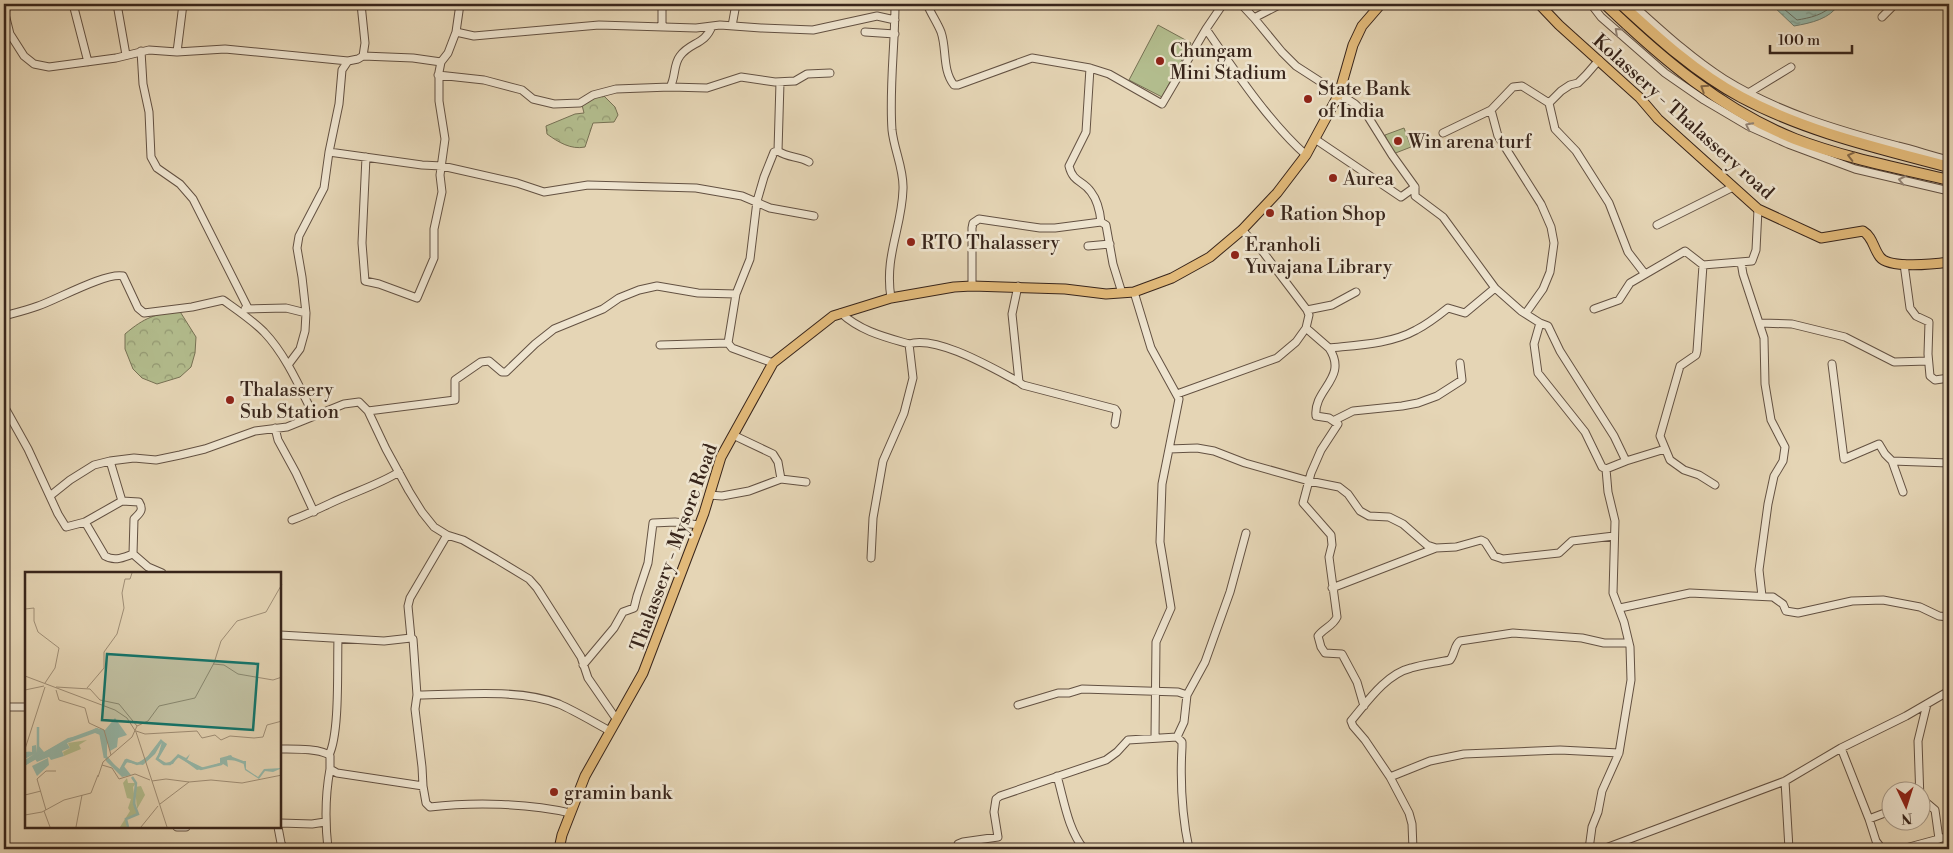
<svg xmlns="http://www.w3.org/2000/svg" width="1953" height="853" font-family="'Libre Bodoni',serif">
	<defs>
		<pattern id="forest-crowns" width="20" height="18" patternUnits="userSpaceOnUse" patternTransform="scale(1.25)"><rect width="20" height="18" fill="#b3bd8e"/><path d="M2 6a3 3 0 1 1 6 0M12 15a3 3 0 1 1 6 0" fill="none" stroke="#939973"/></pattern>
		<pattern id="water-ripples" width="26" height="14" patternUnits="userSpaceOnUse" patternTransform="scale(1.25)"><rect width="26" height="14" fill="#96b9ab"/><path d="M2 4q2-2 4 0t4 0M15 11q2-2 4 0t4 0" fill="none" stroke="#7b968a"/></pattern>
	</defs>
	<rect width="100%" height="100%" fill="#e5d5b5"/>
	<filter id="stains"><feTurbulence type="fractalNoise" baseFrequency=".004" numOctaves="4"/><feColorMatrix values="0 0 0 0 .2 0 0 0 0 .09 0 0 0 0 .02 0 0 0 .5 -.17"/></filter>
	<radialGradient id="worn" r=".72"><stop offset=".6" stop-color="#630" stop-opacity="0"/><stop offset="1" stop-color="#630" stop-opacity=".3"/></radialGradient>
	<path fill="url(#forest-crowns)" stroke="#767154" d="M603,95L615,107L618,115L614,122L593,123L585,147C571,150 558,142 547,134L546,126L575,114L584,113L582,105L585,100Z
		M179,310L196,337L195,353L191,367L180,377L157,384L142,378L133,369L125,349V334C145,317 154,315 179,310Z"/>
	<path fill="#b3bd8e" stroke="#767154" d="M1158,25L1191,43L1162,97L1129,80Z
		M1404,128L1411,147L1393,154L1385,135Z"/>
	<path fill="url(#water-ripples)" stroke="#707e71" d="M1771,4H1839C1830,19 1811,23 1794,26Z"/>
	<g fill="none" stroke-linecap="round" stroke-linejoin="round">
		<path stroke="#676f63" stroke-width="1" d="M1778,4L1797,20C1809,18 1825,15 1833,4"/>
		<g stroke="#635142" stroke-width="9">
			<path id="minor" d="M7,4L5,14L10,34
				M73,4L88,62
				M117,4L126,55
				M662,4V26
				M927,4C931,14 937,22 941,32C947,49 942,70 954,85H958L1032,58L1090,68L1109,74L1162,104L1206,29
				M1223,4L1206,29C1235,71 1268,121 1306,155
				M1241,4L1254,18
				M1281,4L1254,18L1282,52L1296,66L1355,104L1367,115L1392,155L1415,187
				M1591,4L1601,17L1665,73L1704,100L1748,126L1788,144L1855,169L1949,191
				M1632,4C1661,30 1691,58 1724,79C1777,112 1837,130 1898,146C1915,150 1932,156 1949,160
				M1882,17L1895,4
				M732,26L736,4
				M456,32L474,36L599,25L696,28L720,25L761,28L813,30L877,16L895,20
				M865,32L895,34
				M4,36L10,34L24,56L34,64L49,67L116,58L149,50L177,52L225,49L348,61
				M141,51L143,84L149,112L151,157L157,168L180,184L193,199L248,308
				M177,52L183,4
				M363,56L413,58L441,62
				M1090,68L1086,132L1069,166C1073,183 1083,180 1091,192C1098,201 1100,212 1101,222L1106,225L1113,264L1122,293
				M438,75L484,80L522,90L533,99L554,104L580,103L593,95L616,89L670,87C676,77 673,65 680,56C690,42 705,45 712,26
				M780,82L778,151C788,158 799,156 809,162
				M670,87L707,88L741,77L775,82L795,81L807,74L830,73
				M1750,92L1791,67
				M1549,103L1561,91L1570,85L1578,83L1586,75L1599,60
				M1491,110L1498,136L1541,204L1551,227L1554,243L1550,272L1543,289L1526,313
				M1443,133L1491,110L1513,87L1522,86L1549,103L1555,129L1576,151L1609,203L1628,252L1645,274
				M329,152L339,104L342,70L348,61L358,59L363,56L365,43L361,4
				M366,157L362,243L365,281L379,284L417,298L434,258V229L442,192L440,175L445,139L439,101V72L441,62L448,53L456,32L460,4
				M1657,225L1733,187
				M1242,230L1263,252L1307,310L1309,315L1306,328L1329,348C1358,345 1391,344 1416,330C1428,324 1438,316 1448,308L1465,313L1495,288L1443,217L1415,196V187L1401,197L1315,139
				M1088,246L1110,244
				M1741,262L1743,274L1764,338L1765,384L1771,420L1785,447L1783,461L1774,476L1768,504L1759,570L1762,596
				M1904,264L1910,308L1916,316L1929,322L1928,354L1930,376L1935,380L1949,378
				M1703,265L1697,351L1696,355L1680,366L1660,436L1670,460L1684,470L1699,475L1715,485
				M972,286V228L973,223L979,219L1040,228H1055L1101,222
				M1018,286L1012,314L1019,382L1023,385L1115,409L1117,412L1115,424
				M1495,288L1521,311L1540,323L1534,344L1538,373L1585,432L1602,467L1606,469L1608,492L1615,521L1613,593L1624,622L1630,647L1631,680L1619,753L1602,791L1598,812L1592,827L1589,849
				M1134,292L1151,348L1179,399L1162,484L1160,542L1171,608L1156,642L1155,737
				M736,294L750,259L757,201L764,177L774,152L778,151
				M891,298C884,256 902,228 903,189C904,169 894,150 892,130C889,88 895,46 895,4
				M245,309L286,308L306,313
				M1594,309L1619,300L1630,283L1685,251L1703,265L1752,261L1756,250L1758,209
				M1307,310L1332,305L1356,292
				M841,313C860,331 885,337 909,344
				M4,316C15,313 27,310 38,306C56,300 106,272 123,276L138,308L144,313L192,307L223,300C237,310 252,320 264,332C286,355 300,388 314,416
				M1540,323L1548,326L1560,351L1614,436L1626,461L1606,469
				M1760,323L1792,324L1845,337L1894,362L1928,361
				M660,345L728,343
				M1329,348C1349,378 1313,389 1316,416L1329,418L1338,424L1321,450L1311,473L1303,503L1331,535L1332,545L1329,557L1337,617C1333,626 1324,628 1318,636L1321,647L1325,653L1342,654L1357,682L1364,706
				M1832,364L1844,459L1879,444L1885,454L1892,461
				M288,365L300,349L305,331L306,313L302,277L297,248L299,236L324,188L329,152L422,165L442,166L517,183L544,192L588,185L696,188L742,196L770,208L814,216
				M1177,394L1277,358L1296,342L1306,328
				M4,406L28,449L58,514L66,527L85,522L105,556C115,562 124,557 133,554
				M368,411L455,400V380L481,362L489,361L502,372H506L535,344L554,329L603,309L619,298L639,290L657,286L698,293L736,294L728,343L732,348L773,363
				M1335,420L1353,411L1402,406L1418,403L1437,396L1462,380L1460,363
				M275,428L278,440L296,473L314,512
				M733,435L773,454L778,462L781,479
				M1169,449L1197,448L1214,451L1245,463L1309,481L1339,487L1348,494L1360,511L1369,516L1389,517L1403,524L1427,545L1436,548L1456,547L1481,540L1485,542L1494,556L1503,559L1559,553L1572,541L1614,536
				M110,461L122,501
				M1626,461L1665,449
				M1903,492L1892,461L1949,463
				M709,495L722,496L749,491L781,479L806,482
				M50,496L70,480L94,465L110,461L134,458L156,460L180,455L205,449L255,431L287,427L344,404L359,402L368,411L386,449L409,491L422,512L434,527L447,535L463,540L496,559L529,579L537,588L581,657L588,678L617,720
				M292,520C306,515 318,509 331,503C354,492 378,485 399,472
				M85,522L122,501L139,502C144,510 140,513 134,519L133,554L148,567L162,573
				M871,558L873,518L883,461L904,413L913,378L909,344C937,335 994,369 1019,382
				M1332,588L1436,548
				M1620,608L1690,593L1773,597L1783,604L1786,611L1798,613L1852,601L1883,600L1920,607L1939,616L1949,617
				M280,635L384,641L411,638L413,639L417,695L415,709L422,767L423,786
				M411,638L408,606L410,598L447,535
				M583,665L614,628L623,612L634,608L637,596L648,563L653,523L675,522L699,525
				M417,695C460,695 519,688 559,704C575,711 595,723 610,731
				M1018,705L1058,693H1069L1082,689L1178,692L1187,695
				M4,707H26
				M1177,737L1184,722L1187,695L1205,662L1230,592L1246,533
				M1841,748L1869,819L1876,841L1882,849
				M280,749C292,749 322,748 330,756V769L337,773L423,786L426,803L430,807C473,802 529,803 570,813
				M329,755C340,733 337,666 338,639
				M1057,776C1064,800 1068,830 1084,849
				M1390,777L1430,761L1464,754L1560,750L1619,753
				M1785,781L1789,849
				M1920,800L1918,741L1927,704
				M1869,819L1890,811
				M280,823L312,824L325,822
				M177,827H186
				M278,827L281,843L284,849
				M1939,839L1949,836
				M328,849C325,822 325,796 330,769
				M957,849L958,844L963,842L998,837L994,812L996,799L1000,796L1106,760L1117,752L1128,740L1177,737L1182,742V747C1180,782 1182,816 1189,849
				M1413,849L1412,824L1409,813L1390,777L1365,740L1353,726L1351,721C1367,702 1386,674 1411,668C1424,664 1437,663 1450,660C1455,654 1454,645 1460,641L1513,633L1582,638L1604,643H1629
				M1603,849L1785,781L1841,748L1906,716L1949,691
				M1902,849L1939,839L1935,810L1922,799"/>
		</g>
		<g stroke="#38251b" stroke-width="11">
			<path id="major" d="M1539,4L1559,25L1640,98L1658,119L1758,209L1821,238L1863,231C1873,237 1873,248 1880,257C1889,269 1935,264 1949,262
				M559,849L562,835L585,776L643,673L704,513L721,457L773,363L833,316L891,298L954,287L972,286L1065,289L1106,294L1134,292L1172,278L1210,257L1242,230L1277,193L1306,155L1339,94L1353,45L1362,26L1381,4"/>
		</g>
		<g stroke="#38251b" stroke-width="12">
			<path id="highway" d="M1605,4C1661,58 1722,110 1795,139C1845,158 1898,168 1949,180
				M1621,4C1658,38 1696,73 1741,97C1806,132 1878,148 1949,167"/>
		</g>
		<use href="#minor" stroke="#eee4cf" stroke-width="7"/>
		<use href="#major" stroke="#e2ba7a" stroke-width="9"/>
		<use href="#highway" stroke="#e2ba7a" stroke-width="10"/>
	</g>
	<defs><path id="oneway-chevron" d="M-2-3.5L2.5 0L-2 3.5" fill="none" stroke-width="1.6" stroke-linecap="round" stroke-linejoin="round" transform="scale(1.25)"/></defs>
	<g stroke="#938475">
		<use href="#oneway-chevron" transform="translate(1618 31) rotate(-138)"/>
		<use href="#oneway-chevron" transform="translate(1749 126) rotate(-153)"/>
		<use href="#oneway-chevron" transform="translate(1902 180) rotate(-168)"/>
	</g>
	<g stroke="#846846">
		<use href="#oneway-chevron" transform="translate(1704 88) rotate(-147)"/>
		<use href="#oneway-chevron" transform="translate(1851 156) rotate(-166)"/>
	</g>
	<g fill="#8f2418" stroke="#eee4cf" stroke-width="2">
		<circle cx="1160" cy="61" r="5"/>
		<circle cx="1308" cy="99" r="5"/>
		<circle cx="1398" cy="141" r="5"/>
		<circle cx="1333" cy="178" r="5"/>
		<circle cx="1270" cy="213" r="5"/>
		<circle cx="911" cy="242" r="5"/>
		<circle cx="1235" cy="255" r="5"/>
		<circle cx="230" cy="400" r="5"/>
		<circle cx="554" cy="792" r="5"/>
	</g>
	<g text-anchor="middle" stroke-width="5" stroke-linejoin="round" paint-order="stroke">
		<g font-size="19" fill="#38251b" stroke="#eee4cf" text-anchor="start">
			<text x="1170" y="57">Chungam<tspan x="1170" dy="22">Mini Stadium</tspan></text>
			<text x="1318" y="95">State Bank<tspan x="1318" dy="22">of India</tspan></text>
			<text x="1408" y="148">Win arena turf</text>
			<text x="1343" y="185">Aurea</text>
			<text x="1280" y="220">Ration Shop</text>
			<text x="921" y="249">RTO Thalassery</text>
			<text x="1245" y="251">Eranholi<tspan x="1245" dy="22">Yuvajana Library</tspan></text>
			<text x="240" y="396">Thalassery<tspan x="240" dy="22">Sub Station</tspan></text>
			<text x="564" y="799">gramin bank</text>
		</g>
		<g font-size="19" fill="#38251b" stroke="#eee4cf">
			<text transform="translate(1684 116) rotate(42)" y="7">Kolassery - Thalassery road</text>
			<text transform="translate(673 547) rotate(-70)" y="7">Thalassery - Mysore Road</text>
		</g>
	</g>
	<g transform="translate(25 572)">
		<rect width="256" height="256" fill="#e5d5b5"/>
		<path d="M62,168L54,173L56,177L39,184L38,180L45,176L43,171ZM102,206L103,211H111L108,215L112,242L101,247L102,255H95L105,239L103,236L106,227L102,226L98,211ZM116,214L120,223L112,237L110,215Z" fill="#b3bd8e"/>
		<path d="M90,146L102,163L93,166L92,175L85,179L82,169V184L94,198L100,187L113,191L123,184L136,168L142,172L133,186L141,191L148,189L153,182L161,186L165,182L162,188L179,196L195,191V186L206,183L210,189H221V197L233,205L239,197L257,196L248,200L240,199L234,207L220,198L218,189L202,188L203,195L198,192L172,198L153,184L148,192L139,193L132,187L137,170L130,182L118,193L100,190L98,193L106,203L97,205L81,189L75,163L70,161L42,171L45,176L37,179L39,184L26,188L24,185L12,190L10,187L0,194V188L9,182L0,187V180H4L0,179L7,180V174L11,173L12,181H14L13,173L19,180L43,166L59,163L71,156L80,158ZM23,186L24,193L12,204L7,194Z" fill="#96b9ab"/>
		<path fill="none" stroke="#96b9ab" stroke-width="2.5" d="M13,155V182M75,159L80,186M123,186L136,169L140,173L132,187L139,192H145L153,184L176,197L196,192L204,185L220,191M83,189L95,199L102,188L112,192L118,190M0,192L46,167L73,157M103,255L101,247L113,242L109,232L111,211L107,205"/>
		<path fill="none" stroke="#a08f77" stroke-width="1" d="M0,37L9,36V49L13,60L34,76L30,96L20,111M188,92L199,93L213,102L248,108L257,105M0,104L90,138L102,146L111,160L142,255M31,115L65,117L75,128L94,132L112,154M62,116L79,96V80L92,62L99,36L97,21L100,7H105L107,1M0,118L19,114M31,118L34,128L60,136L64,151L79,158L86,183M111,159L120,162L172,159L177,166L190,163L196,168L205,164L229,166L238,165L242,153L257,149M0,177L20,115M77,193L87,196L94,207L110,202L125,208M73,205L78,190L107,165L112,154L123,149L134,134L170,126L189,91L196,69L212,49L241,40L257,12M127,209L141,207L164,210M0,223L16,219M135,232L164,210L186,208L217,211L257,203M21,238L12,207L21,199H31M19,239L25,255M0,243L17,240L39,228L66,221L73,203M51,255L57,223M116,255L133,234"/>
		<path fill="#0f766e" fill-opacity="0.15" stroke="#0f766e" stroke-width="2.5" d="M82,82L233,92L228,158L77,148Z"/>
		<rect width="256" height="256" fill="none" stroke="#38251b" stroke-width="2.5"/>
	</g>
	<rect width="1953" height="853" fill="none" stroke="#e5d5b5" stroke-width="20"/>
	<rect x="5" y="5" width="1943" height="843" fill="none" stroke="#38251b" stroke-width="2.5"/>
	<rect x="10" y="10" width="1933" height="833" fill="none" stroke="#38251b"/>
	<g transform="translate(1906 806) rotate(176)"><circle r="24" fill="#eee4cf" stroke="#a59887"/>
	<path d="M0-4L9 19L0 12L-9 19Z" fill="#8f2418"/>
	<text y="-8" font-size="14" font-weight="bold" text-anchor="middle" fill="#38251b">N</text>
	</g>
	<path d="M1770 45v8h82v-8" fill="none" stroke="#38251b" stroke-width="2.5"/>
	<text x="1778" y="45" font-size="15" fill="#38251b" stroke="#eee4cf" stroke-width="4" paint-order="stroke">100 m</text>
	<rect width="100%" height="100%" filter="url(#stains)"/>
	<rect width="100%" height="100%" fill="url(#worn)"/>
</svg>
